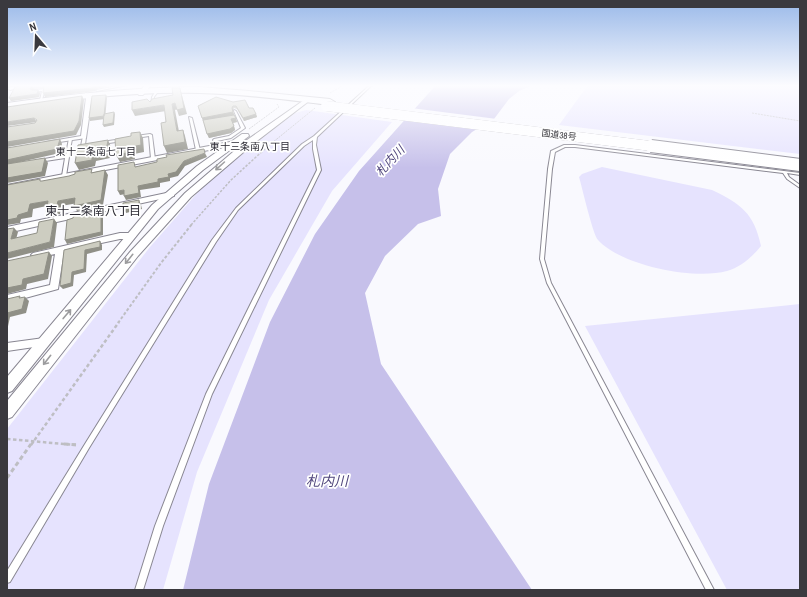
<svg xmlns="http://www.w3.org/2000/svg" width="807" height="597" font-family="'Archivo Narrow','Noto Sans JP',sans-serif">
	<rect width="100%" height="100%" fill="#f9f9fe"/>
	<path fill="#e6e3fe" d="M588,85H783L800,86V154L559,125Z
		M306,110L392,122L332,191L269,300L197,472L163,590H7V429L150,247L199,191L244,152L295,113Z
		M602,167L712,190C741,204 754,213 761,246C752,257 741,267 727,271C694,280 622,266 598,240C593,235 582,187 579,177L582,174Z
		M800,304V590H727L585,326Z"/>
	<path fill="#c6c0ea" d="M436,85H533L519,91L509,99L494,119L472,132L450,154L438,189L441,216L418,224L385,256L365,293L381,364L532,590H183L209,484L270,322L315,234L359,171Z"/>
	<path fill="#f9f9fe" d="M411,108L497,119L482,129L402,118Z"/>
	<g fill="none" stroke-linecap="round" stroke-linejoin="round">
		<g stroke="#898792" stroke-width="2">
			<path id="service" d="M123,85H127L97,91L96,90Z
				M370,85H372L317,137L316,145L321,170L212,394L163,526L143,590H135L155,526L206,394L317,170L313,149V140L304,146L238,210L216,242L89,448L10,582L7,583V571L85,444L212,240L236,208L302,144L314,136Z
				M45,89L42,100L41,101L40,100L42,91L34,92L33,91L34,90Z
				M155,92L157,93L154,97L153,105L151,106L152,97Z
				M234,110L236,111L245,128L231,138L217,141L219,146L216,147L213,140L214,139L229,136L241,128L234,111Z
				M189,117L192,118L200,150L199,151L196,150Z
				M150,134L152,135L155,159L153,160L151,159L149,136L136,138L134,137L136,136Z
				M83,136L86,137L85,145H87V147H83L81,146Z
				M69,138L72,139L69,155L70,156L69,157L66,176L64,177L62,176L65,158L39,162L37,161L39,160L66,155Z
				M122,139L124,140L123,141L102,144L100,143L102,142Z
				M564,145H575L800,173V175L787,173L789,177L800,185V188L787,179L783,173L575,147H565L555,152L552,169L544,259L551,283L714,590H706L547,283L540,259L548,169L551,151Z"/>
		</g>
		<g stroke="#898792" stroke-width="2">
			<path id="minor" d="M21,85H33L10,90L7,88Z
				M145,85H151L143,95H139L138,94Z
				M86,93L92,97L86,138L46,144V142L81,136L86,98L83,95Z
				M250,140L252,141V143L235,145L7,189V185L235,141Z
				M171,192H174V196L7,233V227Z
				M120,233H132L136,236L132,239H120L64,251L58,289L7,303V295L50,285L55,254L36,258L33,257L31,255L33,253Z
				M44,338L48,339L49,342L48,345L7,351V343Z"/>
		</g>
		<g stroke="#898792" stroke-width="2">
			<path id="tertiary" d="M307,98L309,99V101L253,144L191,197L138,256L12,417L7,419V401L130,252L185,193L247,140Z
				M242,134H248L249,136L203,170L158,209L12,391L7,393V377L152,205L197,166Z"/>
		</g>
		<g stroke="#898792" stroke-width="2">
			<path id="trunk" d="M200,87L249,91L330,99L335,102L330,105C287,100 244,94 200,93C135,91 71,99 7,109V103C71,94 135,87 200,87Z"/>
		</g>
		<path stroke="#bebec3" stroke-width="1" stroke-dasharray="2 1" stroke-linecap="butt" d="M330,93L344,85
			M752,113L800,121
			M249,129L279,107L277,104
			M267,147L315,108"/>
		<path stroke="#bebec3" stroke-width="1.5" stroke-dasharray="2.5 1.5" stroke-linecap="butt" d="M191,225L231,180L268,146"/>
		<path stroke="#bebec3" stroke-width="2" stroke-dasharray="3 2" stroke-linecap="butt" d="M118,323L161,263L192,224"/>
		<path stroke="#bebec3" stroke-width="2.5" stroke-dasharray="3.5 2.5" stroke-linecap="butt" d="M7,439L76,445
			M31,445L119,322"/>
		<path stroke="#bebec3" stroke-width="3" stroke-dasharray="4.5 3" stroke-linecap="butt" d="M64,444L78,445
			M7,478L31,444"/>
		<use href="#service" fill="#fff" fill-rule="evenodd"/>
		<use href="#minor" fill="#fff" fill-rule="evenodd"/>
		<use href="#tertiary" fill="#fff" fill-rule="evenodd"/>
		<use href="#trunk" fill="#fff" fill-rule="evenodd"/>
		<g stroke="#898792" stroke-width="10" stroke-linecap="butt">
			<path id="trunk-bridge-far1" d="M326,106L659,147"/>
		</g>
		<g stroke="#898792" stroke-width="14" stroke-linecap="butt">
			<path id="trunk-bridge" d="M651,146L800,165"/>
		</g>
		<use href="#trunk-bridge-far1" stroke="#fff" stroke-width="10"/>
		<use href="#trunk-bridge" stroke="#fff" stroke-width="12"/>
	</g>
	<path fill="#b0b0a6" d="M24,85L109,86L96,89L95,91L45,97L44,88L34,89L33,90H38L40,93L39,97L11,101L9,98Z
		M171,85H182V86H172Z
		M216,97L249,108L256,114L257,117L244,121L237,109L234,108L233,110L237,122L233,123L235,130L231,133L209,138L198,106Z"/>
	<path fill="#909087" d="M32,85L34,89L32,92L30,89Z
		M98,85H109V86L96,89L95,91L45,97L43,93Z
		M180,88L187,114L179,116L177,110Z
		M38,90L40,93L39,97L11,101L9,98Z
		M106,95L107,98L105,119L90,121L89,118Z
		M82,96L84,100L81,125L76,135L7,147V142Z
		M175,103L177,109L175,110L180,137L177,131L172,104Z
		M164,105L166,111L135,116L132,110Z
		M114,112L115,114L114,125L104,127L103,125Z
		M233,112L234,115L203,121L202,118Z
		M256,114L257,117L244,121L243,118Z
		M34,118L37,122L7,126V122Z
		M236,118L237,122L232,123L231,119Z
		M234,126L235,130L231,133L209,138L207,134Z
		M183,130L185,136L188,149L167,153L164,146Z
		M140,132L143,138L144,152L134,154L135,159L120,162L116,155L131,147Z
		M60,139L62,144L60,153L7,165V160Z
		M108,140L111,147L110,158L96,161L95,166L79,170L75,163L92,154Z
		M205,153L207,157L185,166L178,176L170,178V181L160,183V187L140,190L141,197L126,200L124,196L138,186L168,174L184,161Z
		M45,158L48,163L45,176L7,183V178Z
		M105,170L108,175L103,205L77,211L74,206Z
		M124,190L126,194L120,195L118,191Z
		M75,198L78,203L61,206L60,214L49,216L46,212L58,201Z
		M139,200L141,205L142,209L126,213L123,208Z
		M48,201L51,205L33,209L32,217L21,219L20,223L7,225V220L18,215L30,204Z
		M101,210L103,213V235L67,244L65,240Z
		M54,219L57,223L54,247L7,259V253L50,242Z
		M14,228L18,232L15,243L11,239Z
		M100,241L102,245V250L87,254L86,272L74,275L73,286L63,289L60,286L72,272L85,250Z
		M49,252L52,256L48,279L27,284L26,289L7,294V288L23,279Z
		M25,297L29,301L26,313L10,317L7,331V313Z"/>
	<path fill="#cdcdc1" stroke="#909087" d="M24,85H98H94L93,88L43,93L44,85H32L30,89L32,90H38L37,94L9,98L15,87Z
		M172,88H180L184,108L177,110L175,103L172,104L177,131L183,130L185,142L164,146L161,123L166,122L164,105L132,110V102L147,99L150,102L152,99L173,95Z
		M106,95L104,116L89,118L92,96Z
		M82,96L79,121L74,131L7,142V127L35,123L37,120L34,118L7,122V107Z
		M216,97L233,102L245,100L249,108H253L256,114L243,118L236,106H233L232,108L233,112L202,118L198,106Z
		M114,112L113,123L103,125L104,114Z
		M234,115L236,118L231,119L234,126L230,129L207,134L203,120Z
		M140,132L141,145L131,147L132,152L116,155L115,139L131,136V133Z
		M60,139L57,149L7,160V148Z
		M108,140L106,151L92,154V160L75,163L78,145Z
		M204,149L205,153L184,161L176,172L168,174L169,177L158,179V182L138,186L139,193L124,196V190L118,191V165L134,162L135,167L157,162V159L167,157L166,155Z
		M45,158L42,172L7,178V164Z
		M92,169L91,173L105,170L101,200L74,206L75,198L58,201L56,209L46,212L48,201L30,204L28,212L18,215L17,218L7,220V185L40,179V181H42L69,176L75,174V172Z
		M139,200V204L123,208V203Z
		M101,210V232L65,240L67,220L73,218L74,216Z
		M54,219L50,242L7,253V229L14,228L11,239L37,233L39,222Z
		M100,241V247L85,250L84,269L72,272L71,283L60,286L64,250Z
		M49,252L44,274L23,279L22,285L7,288V261Z
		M20,296L19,298L25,297L22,309L7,313V299Z"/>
	<defs><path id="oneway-shaft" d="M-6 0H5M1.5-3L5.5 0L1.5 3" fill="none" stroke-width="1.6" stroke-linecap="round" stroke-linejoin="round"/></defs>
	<g stroke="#9c9c9e">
		<use href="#oneway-shaft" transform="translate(220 166) rotate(138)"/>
		<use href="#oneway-shaft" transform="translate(129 259) rotate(129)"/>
		<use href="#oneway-shaft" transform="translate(67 314) rotate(-50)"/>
		<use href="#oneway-shaft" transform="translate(47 360) rotate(128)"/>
	</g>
	<linearGradient id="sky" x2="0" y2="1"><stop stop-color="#9ab9e9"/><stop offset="0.51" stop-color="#fcfcff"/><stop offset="1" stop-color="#fcfcff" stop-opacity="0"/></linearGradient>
	<rect width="807" height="168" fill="url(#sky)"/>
	<g text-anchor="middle" stroke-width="3.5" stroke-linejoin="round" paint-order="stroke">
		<g font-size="9" fill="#3a393e" stroke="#fff">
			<text transform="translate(559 135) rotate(7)" y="3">国道38号</text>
		</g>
		<g font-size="10" fill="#2a2932" stroke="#fff">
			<text x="250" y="150">東十三条南八丁目</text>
			<text x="96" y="155">東十二条南七丁目</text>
		</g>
		<g font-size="12" font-style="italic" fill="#51477d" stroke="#fff">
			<text transform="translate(390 161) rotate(-47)" y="4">札内川</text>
		</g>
		<g font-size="12" fill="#2a2932" stroke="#fff">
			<text x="93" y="215">東十二条南八丁目</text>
		</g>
		<g font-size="14" font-style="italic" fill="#51477d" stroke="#fff">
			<text x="327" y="486">札内川</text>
		</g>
	</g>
	<rect width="807" height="597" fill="none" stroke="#3a393e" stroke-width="16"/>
	<g transform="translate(36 36) rotate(341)" stroke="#ffffff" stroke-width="3" paint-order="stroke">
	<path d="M0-3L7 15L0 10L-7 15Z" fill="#3a393e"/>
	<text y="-6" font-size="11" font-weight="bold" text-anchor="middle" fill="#3a393e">N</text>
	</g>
</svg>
